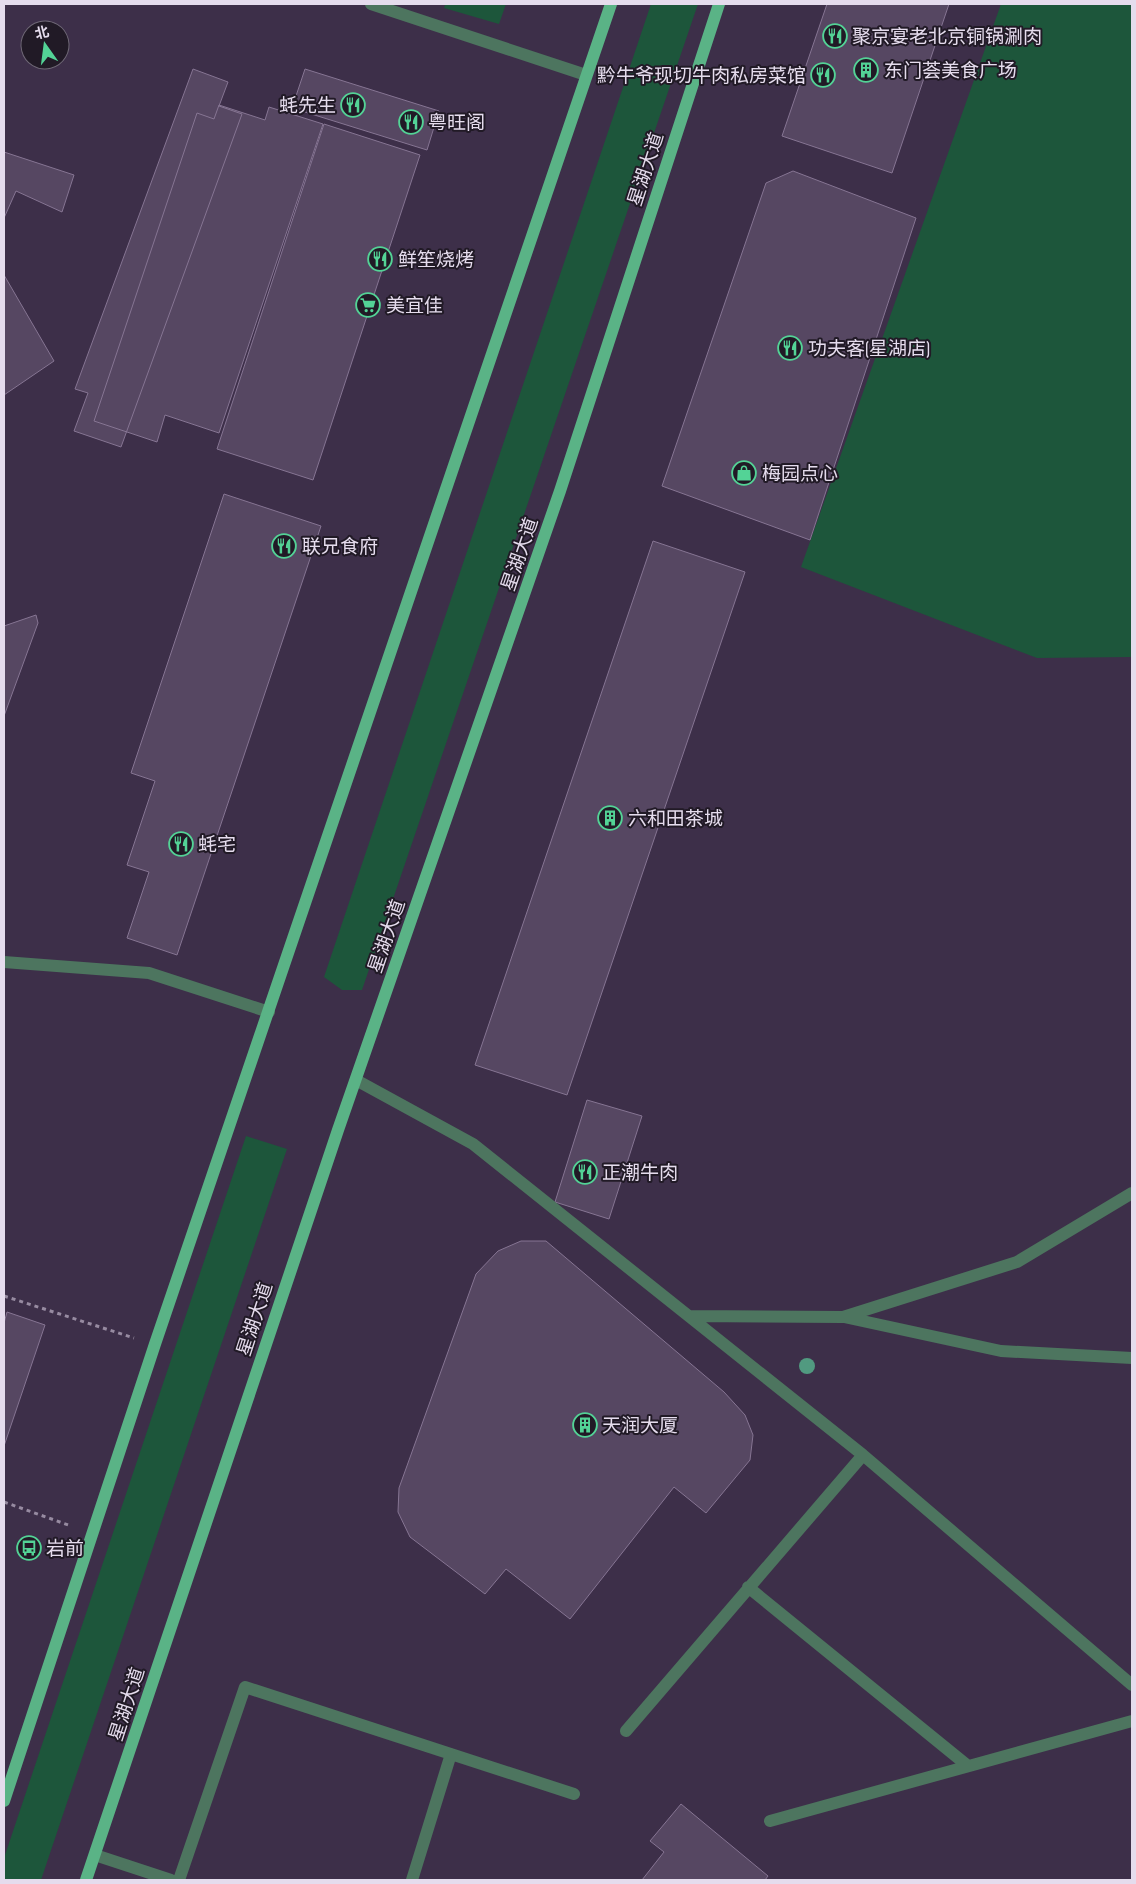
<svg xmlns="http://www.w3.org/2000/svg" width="1136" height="1884" font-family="'Sofia Sans Condensed','Noto Sans SC',sans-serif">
	<rect width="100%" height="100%" fill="#3d2f49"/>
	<path fill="#1d563b" d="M440,4H506L499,24L444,8L445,5Z
		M651,4H698L362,990H342L324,977Z
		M1001,4H1132V657L1037,658L801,567Z
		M246,1136L287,1149L41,1880H4V1858Z"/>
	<path fill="#564762" stroke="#867593" d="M827,4H949L892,173L782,136Z
		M193,69L228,82L219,106L242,114L121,447L74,431L88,393L75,389Z
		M305,69L439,111L427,150L292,108Z
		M219,105L265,120L269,107L323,124L219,433L165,415L157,442L94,421L197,113L214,119Z
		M324,124L420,155L313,480L217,449Z
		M4,152L74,175L62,212L16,191L4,218Z
		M793,171L916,218L810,540L662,486L766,183Z
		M4,275L54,361L4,395Z
		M224,494L321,526L177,955L127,938L149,872L127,865L155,781L131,773Z
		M653,541L745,572L567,1095L475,1065Z
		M36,615L38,623L4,716V626Z
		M587,1100L642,1116L609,1219L555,1202Z
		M521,1241H546L724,1392L745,1415L753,1435L750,1460L706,1513L674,1487L570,1619L506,1569L485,1594L410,1537L398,1512L399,1488L476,1274L498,1251Z
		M7,1312L45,1325L4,1446V1323Z
		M681,1804L768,1876L765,1880H642L664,1852L650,1841Z"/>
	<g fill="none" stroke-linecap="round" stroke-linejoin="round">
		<path stroke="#978ba1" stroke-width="3" stroke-dasharray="4 4" stroke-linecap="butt" d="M4,1296L134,1338
			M4,1502L71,1526"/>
		<path stroke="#4d755f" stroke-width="12" d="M371,4L586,75
			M4,962L149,973L269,1012
			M356,1080L473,1144L863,1455L1132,1685
			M689,1316L843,1317L1017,1262L1132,1193
			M844,1317L1001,1351L1132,1358
			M748,1587L968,1766
			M626,1731L863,1455
			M770,1821L1132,1721
			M95,1855L171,1880
			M179,1880L245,1687L574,1794
			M412,1880L451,1754"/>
		<path stroke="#5ab386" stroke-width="12" d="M4,1801L155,1344L611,4
			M86,1880L338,1130L560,491L719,4"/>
	</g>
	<circle fill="#519a80" cx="807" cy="1366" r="8"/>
	<defs>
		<g id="restaurant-ring" transform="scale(1.25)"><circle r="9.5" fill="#211a26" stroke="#53d396" stroke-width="1.5"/><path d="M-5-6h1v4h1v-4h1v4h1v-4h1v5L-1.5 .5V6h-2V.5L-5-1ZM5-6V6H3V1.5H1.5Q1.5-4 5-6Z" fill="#53d396"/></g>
		<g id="building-ring" transform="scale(1.25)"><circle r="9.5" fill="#211a26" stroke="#53d396" stroke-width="1.5"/><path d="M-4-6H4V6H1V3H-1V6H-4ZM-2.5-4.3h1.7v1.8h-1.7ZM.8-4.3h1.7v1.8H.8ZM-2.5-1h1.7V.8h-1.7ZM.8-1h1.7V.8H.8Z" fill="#53d396"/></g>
		<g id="supermarket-ring" transform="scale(1.25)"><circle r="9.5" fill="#211a26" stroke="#53d396" stroke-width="1.5"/><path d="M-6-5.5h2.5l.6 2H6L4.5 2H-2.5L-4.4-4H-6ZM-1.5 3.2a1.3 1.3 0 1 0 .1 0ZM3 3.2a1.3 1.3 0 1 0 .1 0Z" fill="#53d396"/></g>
		<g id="shop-ring" transform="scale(1.25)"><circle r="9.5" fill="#211a26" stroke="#53d396" stroke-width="1.5"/><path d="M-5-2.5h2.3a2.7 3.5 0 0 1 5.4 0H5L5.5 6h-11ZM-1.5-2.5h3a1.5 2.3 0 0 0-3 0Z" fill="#53d396"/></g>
		<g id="bus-ring" transform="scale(1.25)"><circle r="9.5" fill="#211a26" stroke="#53d396" stroke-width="1.5"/><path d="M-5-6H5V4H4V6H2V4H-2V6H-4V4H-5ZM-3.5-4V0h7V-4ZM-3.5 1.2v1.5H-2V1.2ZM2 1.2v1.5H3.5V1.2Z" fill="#53d396"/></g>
	</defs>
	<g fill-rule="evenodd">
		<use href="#restaurant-ring" x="835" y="36"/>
		<use href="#building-ring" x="866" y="70"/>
		<use href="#restaurant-ring" x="823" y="75"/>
		<use href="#restaurant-ring" x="353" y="105"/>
		<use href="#restaurant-ring" x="411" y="122"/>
		<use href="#restaurant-ring" x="380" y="259"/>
		<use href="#supermarket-ring" x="368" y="305"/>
		<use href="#restaurant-ring" x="790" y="348"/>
		<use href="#shop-ring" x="744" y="473"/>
		<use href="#restaurant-ring" x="284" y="546"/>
		<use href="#building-ring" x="610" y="818"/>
		<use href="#restaurant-ring" x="181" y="844"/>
		<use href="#restaurant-ring" x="585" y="1172"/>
		<use href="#building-ring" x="585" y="1425"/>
		<use href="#bus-ring" x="29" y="1548"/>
	</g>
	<g text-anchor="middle" stroke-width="4" stroke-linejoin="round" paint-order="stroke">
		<g font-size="19" fill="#e5dced" stroke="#211a26" text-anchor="start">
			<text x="852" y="43">聚京宴老北京铜锅涮肉</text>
			<text x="884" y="77">东门荟美食广场</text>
			<text x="806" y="82" text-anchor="end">黔牛爷现切牛肉私房菜馆</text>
			<text x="336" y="112" text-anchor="end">蚝先生</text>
			<text x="428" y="129">粤旺阁</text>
			<text x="398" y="266">鲜笙烧烤</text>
			<text x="386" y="312">美宜佳</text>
			<text x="808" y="355">功夫客(星湖店)</text>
			<text x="762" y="480">梅园点心</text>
			<text x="302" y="553">联兄食府</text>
			<text x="628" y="825">六和田茶城</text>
			<text x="198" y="851">蚝宅</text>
			<text x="602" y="1179">正潮牛肉</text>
			<text x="602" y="1432">天润大厦</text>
			<text x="46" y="1555">岩前</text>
		</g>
		<g font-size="19" fill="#e5dced" stroke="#211a26">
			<text transform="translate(645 169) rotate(-72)" y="7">星湖大道</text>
			<text transform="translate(519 554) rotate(-71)" y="7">星湖大道</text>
			<text transform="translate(386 936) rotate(-71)" y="7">星湖大道</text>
			<text transform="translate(254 1319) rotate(-72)" y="7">星湖大道</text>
			<text transform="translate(126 1704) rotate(-72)" y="7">星湖大道</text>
		</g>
	</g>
	<rect width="1136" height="1884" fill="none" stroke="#e5dced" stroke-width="10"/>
	<g transform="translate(45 45) rotate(346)"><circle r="24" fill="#211a26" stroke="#6f6876"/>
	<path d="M0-4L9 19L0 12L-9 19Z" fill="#53d396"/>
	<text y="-8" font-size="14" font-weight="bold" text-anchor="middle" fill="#e5dced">北</text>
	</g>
</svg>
